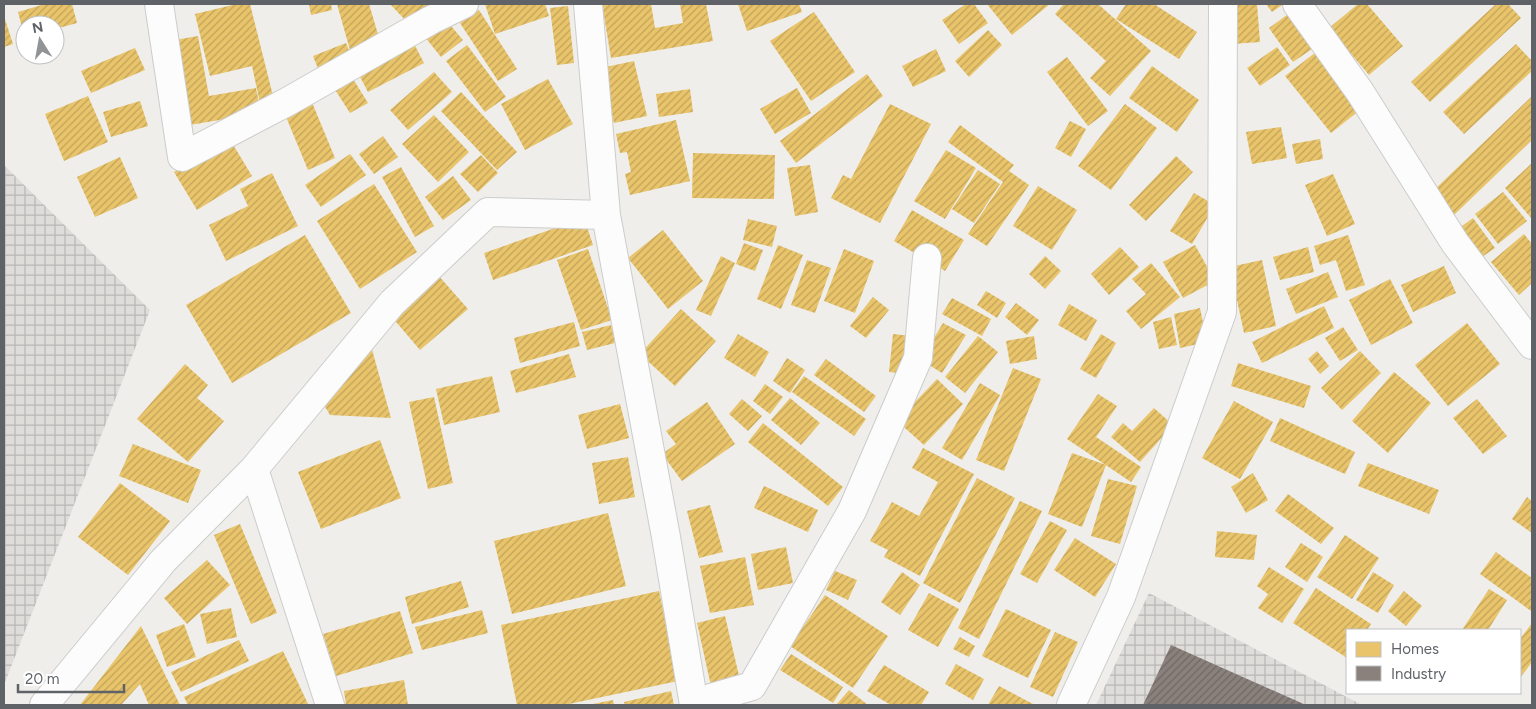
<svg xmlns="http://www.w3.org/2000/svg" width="1536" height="709" font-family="Figtree,sans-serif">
	<defs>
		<pattern id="industrial-grid" width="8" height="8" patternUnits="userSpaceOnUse" patternTransform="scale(1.25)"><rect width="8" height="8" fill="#dfddda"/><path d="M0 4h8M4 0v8" fill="none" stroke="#b8b7b5"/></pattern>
		<pattern id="homes-hatch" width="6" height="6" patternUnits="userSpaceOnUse" patternTransform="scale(1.25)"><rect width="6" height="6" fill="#e9c46a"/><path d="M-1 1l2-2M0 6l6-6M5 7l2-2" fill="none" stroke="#c0a35b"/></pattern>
		<pattern id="industry-hatch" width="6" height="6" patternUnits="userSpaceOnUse" patternTransform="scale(1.25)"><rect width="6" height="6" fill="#8a817c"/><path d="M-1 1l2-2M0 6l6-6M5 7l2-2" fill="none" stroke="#6e6865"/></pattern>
	</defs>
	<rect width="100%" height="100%" fill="#efeeea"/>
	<path fill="url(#industrial-grid)" d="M4,165L150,310L4,685Z
		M1149,593L1362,705H1096Z"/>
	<path fill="url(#homes-hatch)" d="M45,4H72L77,23L55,29V25H25L24,35L18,12Z
		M237,4H250L274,100L260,103L252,66L210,76L195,14Z
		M309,4H331L332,10L311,15Z
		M337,4H369L380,41L350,50Z
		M390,4H433L410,25Z
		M485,4H545L549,16L495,34Z
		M602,4H651L655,28L683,23L680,4H706L713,41L611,58Z
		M738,4H799L802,12L747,31Z
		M966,4H974L988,23L959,44L942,20Z
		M987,4H1050L1012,35Z
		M1064,4H1098L1151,51L1110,96L1090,78L1106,61L1055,14Z
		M1126,4H1154L1197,32L1179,59L1116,19Z
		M1230,4H1257L1260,42L1232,44Z
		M1266,4H1284L1272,12Z
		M1358,4H1367L1403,46L1369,75L1329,28Z
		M1496,4H1508L1521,18L1430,102L1411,82Z
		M568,6L574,63L557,65L550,8Z
		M479,10L517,69L498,81L460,23Z
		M814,12L855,72L811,101L770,41Z
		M1291,12L1315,47L1293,62L1269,28Z
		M4,16L13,44L4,47Z
		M445,19L463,40L441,57L424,36Z
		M988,30L1002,45L969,77L955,61Z
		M198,36L209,96L256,88L261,113L190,125L175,40Z
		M413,42L424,63L368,92L357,71Z
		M346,43L354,63L321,76L313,56Z
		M1516,44L1532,61V71L1464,134L1443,112Z
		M467,45L506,97L485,112L446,61Z
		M1277,47L1290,65L1260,86L1247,68Z
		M135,48L145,70L91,93L81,71Z
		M936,49L946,71L913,87L902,66Z
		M1320,49L1365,106L1331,133L1285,76Z
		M1067,57L1108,111L1088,126L1047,72Z
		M634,61L647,116L614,123L601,68Z
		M1152,66L1199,100L1177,132L1129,98Z
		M434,72L452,92L408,130L390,110Z
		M350,74L368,103L350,113L332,85Z
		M867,74L883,96L796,163L780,141Z
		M548,79L573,124L525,150L501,104Z
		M797,88L811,113L775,134L760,109Z
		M690,89L693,112L659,117L656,94Z
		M461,92L517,152L497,170L441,111Z
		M88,96L108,142L64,161L45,114Z
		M1532,96V140L1454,215L1432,192Z
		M311,100L335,158L308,170L284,112Z
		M140,101L148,126L111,137L103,112Z
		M890,104L931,124L880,223L831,198L843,175L851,179Z
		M1125,104L1157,128L1111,190L1078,166Z
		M434,115L469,152L438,182L402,144Z
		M676,120L690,181L630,195L625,174L631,172L627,152L620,153L616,134Z
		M1070,121L1086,129L1071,157L1055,148Z
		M960,125L1014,165L1009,171L1029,185L987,246L968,234L1003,182L948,142Z
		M1281,127L1287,158L1252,164L1246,132Z
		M383,136L398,157L374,174L359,154Z
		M229,138L252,176L197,210L174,172Z
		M1320,139L1323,159L1296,164L1292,144Z
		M946,150L976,168L945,219L914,201Z
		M693,153L775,155L774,199L692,198Z
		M350,154L366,175L321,207L305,185Z
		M481,155L498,173L478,192L460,174Z
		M1176,156L1193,172L1146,221L1129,205Z
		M120,157L138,198L95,217L77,177Z
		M1532,163V219L1505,188Z
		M810,165L818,212L795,216L787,168Z
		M401,167L434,226L415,237L382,177Z
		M978,170L1000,184L974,223L952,209Z
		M272,173L298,226L226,261L209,225L248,206L240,189Z
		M1333,174L1355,224L1327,236L1305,185Z
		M453,176L471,200L443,220L425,197Z
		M374,184L417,252L360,289L317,221Z
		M1038,186L1077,210L1052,250L1013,226Z
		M1503,192L1527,221L1498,244L1475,214Z
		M1194,193L1215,205L1192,244L1170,231Z
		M912,210L964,240L945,271L894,241Z
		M584,218L593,245L493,280L484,253Z
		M1473,218L1495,248L1479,259L1458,229Z
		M748,219L777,226L772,247L743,240Z
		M663,230L703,281L668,309L628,258Z
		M1524,234L1532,244V283L1519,295L1491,262Z
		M305,235L351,313L232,383L186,305Z
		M1348,235L1365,285L1346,291L1336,260L1320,265L1314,246Z
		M744,243L763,250L755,271L736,264Z
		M778,245L803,255L781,309L757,299Z
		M1195,245L1215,281L1183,298L1163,262Z
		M1120,247L1139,267L1109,295L1091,274Z
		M1308,247L1314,272L1280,280L1273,257Z
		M588,249L612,320L581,330L557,260Z
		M844,249L874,261L855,313L824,301Z
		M721,256L735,263L711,316L696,310Z
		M1045,256L1061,271L1045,289L1029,274Z
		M807,260L831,268L815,313L791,305Z
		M1262,260L1276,326L1244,333L1230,267Z
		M1151,263L1180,297L1141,329L1126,311L1146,294L1132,279Z
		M1444,266L1456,293L1413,312L1401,285Z
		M1328,272L1338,297L1296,314L1286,289Z
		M438,275L468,309L420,350L391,316Z
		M1390,279L1413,323L1371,345L1349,300Z
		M986,291L1006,303L997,318L977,305Z
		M873,297L889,310L866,338L850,326Z
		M952,298L991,319L982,336L942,314Z
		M1016,303L1039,320L1027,335L1005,317Z
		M1069,304L1097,320L1086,341L1058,325Z
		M1324,306L1334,328L1262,363L1252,342Z
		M1200,308L1207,342L1180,348L1174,314Z
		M681,309L716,341L675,386L640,354Z
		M1171,317L1177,345L1159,349L1153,322Z
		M574,322L580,346L520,363L514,338Z
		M943,323L966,335L942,373L921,360Z
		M1467,323L1500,364L1448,406L1415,365Z
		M611,325L615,343L587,350L582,332Z
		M1343,327L1358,350L1340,361L1325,338Z
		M738,334L769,352L755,377L724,358Z
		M893,334L920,337L917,375L889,372Z
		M1101,334L1116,343L1096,378L1080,369Z
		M978,336L998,352L965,393L945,377Z
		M1034,336L1037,359L1010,364L1006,341Z
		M371,346L391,418L330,415L321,400Z
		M1317,351L1329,366L1320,374L1308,359Z
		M1360,351L1381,373L1342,410L1321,388Z
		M569,354L576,377L516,393L510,371Z
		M787,358L805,370L790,393L773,381Z
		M826,359L876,396L864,412L814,375Z
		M1238,363L1311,386L1304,408L1231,386Z
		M185,364L208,385L197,398L224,421L188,462L137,419Z
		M1013,368L1041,379L1004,471L976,460Z
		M1394,372L1431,403L1388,453L1352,421Z
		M492,376L500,412L444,425L436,389Z
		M804,376L866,419L854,436L792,392Z
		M937,379L963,404L924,445L897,421Z
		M980,383L1000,395L962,460L942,448Z
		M765,384L783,397L770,414L753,401Z
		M1098,394L1117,406L1096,437L1141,467L1131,482L1067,439Z
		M434,397L453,483L428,489L409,402Z
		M790,398L820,423L801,445L771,420Z
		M742,399L762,416L748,431L729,414Z
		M1477,399L1507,436L1483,454L1453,418Z
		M1234,401L1273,422L1240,479L1202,458Z
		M707,402L735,444L682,481L662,454L676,444L666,431Z
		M620,404L629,438L587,449L578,415Z
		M1154,408L1173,425L1140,462L1111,437L1123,423L1132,431Z
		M1280,418L1355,452L1345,474L1270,441Z
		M763,423L843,487L828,506L748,442Z
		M380,440L401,498L321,529L298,472Z
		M133,444L201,470L188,503L119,476Z
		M923,448L974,474L920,576L884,557L888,550L870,541L892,502L919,516L938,482L912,468Z
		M1072,453L1106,465L1082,527L1048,514Z
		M628,457L635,497L599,504L592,463Z
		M1368,463L1439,490L1429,514L1358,486Z
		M1253,473L1268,500L1246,513L1231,487Z
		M977,478L1015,498L960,603L923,583Z
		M1108,479L1137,486L1120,544L1091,536Z
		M120,483L170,521L128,575L78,537Z
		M764,486L818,510L808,532L754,508Z
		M1288,494L1334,528L1321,544L1275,511Z
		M1527,497L1532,501V533L1512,519Z
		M1020,501L1042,511L979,639L958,628Z
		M710,505L723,552L699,558L687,511Z
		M608,513L626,586L512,614L494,541Z
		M1050,521L1067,530L1037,583L1020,574Z
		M240,524L277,613L251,624L214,535Z
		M1217,531L1257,535L1254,560L1215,557Z
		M1345,535L1379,558L1352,599L1317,577Z
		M1075,538L1116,564L1095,597L1054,570Z
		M1301,543L1323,557L1307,582L1285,567Z
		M786,547L793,583L758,590L751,554Z
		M1496,552L1532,578L1531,611L1480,574Z
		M745,557L754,605L710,613L700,566Z
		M207,560L230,585L187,624L164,598Z
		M1269,567L1304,589L1282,623L1258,608L1268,594L1257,586Z
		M835,571L857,580L848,600L826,590Z
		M902,572L920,585L900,615L881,602Z
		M1373,572L1394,585L1378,613L1356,600Z
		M461,581L469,607L412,624L405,597Z
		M1316,588L1371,624L1367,630H1347V658L1293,623Z
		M1489,589L1507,600L1488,630H1462Z
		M659,591L678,681L564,705H517L501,625Z
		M1404,591L1422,606L1406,626L1388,611Z
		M929,593L959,609L938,647L908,630Z
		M825,595L888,636L853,688L790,646Z
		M231,608L237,637L207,644L200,614Z
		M1006,609L1051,630L1028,678L982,656Z
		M482,610L488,633L422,650L415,627Z
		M400,611L413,653L336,676L323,634Z
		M725,616L740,680L711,686L697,623Z
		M1532,623V662L1520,678V639Z
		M184,624L196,657L167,667L156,635Z
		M141,626L180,705H149L140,684L121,705H80Z
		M1055,632L1078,642L1053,697L1030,687Z
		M960,637L975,646L969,657L953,649Z
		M239,640L249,661L181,692L171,672Z
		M283,651L308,704L304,705H188L184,697Z
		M791,654L843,687L833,703L780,670Z
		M956,664L984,679L973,700L945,684Z
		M884,665L929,692L921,705H891L867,691Z
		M404,680L408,705H346L344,691Z
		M999,686L1035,705H988Z
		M849,690L868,705H836Z
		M671,691L674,705H625L624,702Z
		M613,700L614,705H593V704Z"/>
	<path fill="url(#industry-hatch)" d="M1171,645L1306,705H1143Z"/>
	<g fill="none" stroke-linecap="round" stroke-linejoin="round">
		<g stroke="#cbcccc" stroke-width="30">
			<path id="minor" d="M159,4L182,157L287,102L431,20L464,4
				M588,4L606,215L666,537L694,705
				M1297,4L1360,92L1455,243L1532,345
				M254,469L330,705
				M694,703L752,686L852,511L918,358L927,258
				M44,705L163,561L254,469L392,303L488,212L606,215
				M1071,705L1121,597L1222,312L1223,4"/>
		</g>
		<use href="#minor" stroke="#fdfcfc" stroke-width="28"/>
	</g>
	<rect width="1536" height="709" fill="none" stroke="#5f6368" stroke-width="10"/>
	<rect x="1346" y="629" width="175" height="65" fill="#ffffff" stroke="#bfc1c3"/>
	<rect x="1356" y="642" width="25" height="15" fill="#e9c46a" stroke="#bfc1c3"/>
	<text x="1391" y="654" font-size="15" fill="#5f6368">Homes</text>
	<rect x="1356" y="666" width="25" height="15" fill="#8a817c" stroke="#bfc1c3"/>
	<text x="1391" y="679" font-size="15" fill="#5f6368">Industry</text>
	<g transform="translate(40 40) rotate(349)"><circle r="24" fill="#ffffff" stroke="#bfc1c3"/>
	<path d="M0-4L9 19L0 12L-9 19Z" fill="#919496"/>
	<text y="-8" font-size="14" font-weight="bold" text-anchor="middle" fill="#5f6368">N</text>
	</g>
	<path d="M18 684v8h106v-8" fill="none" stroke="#5f6368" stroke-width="2.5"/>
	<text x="25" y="684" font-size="15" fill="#5f6368" stroke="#ffffff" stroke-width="4" paint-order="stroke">20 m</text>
</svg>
